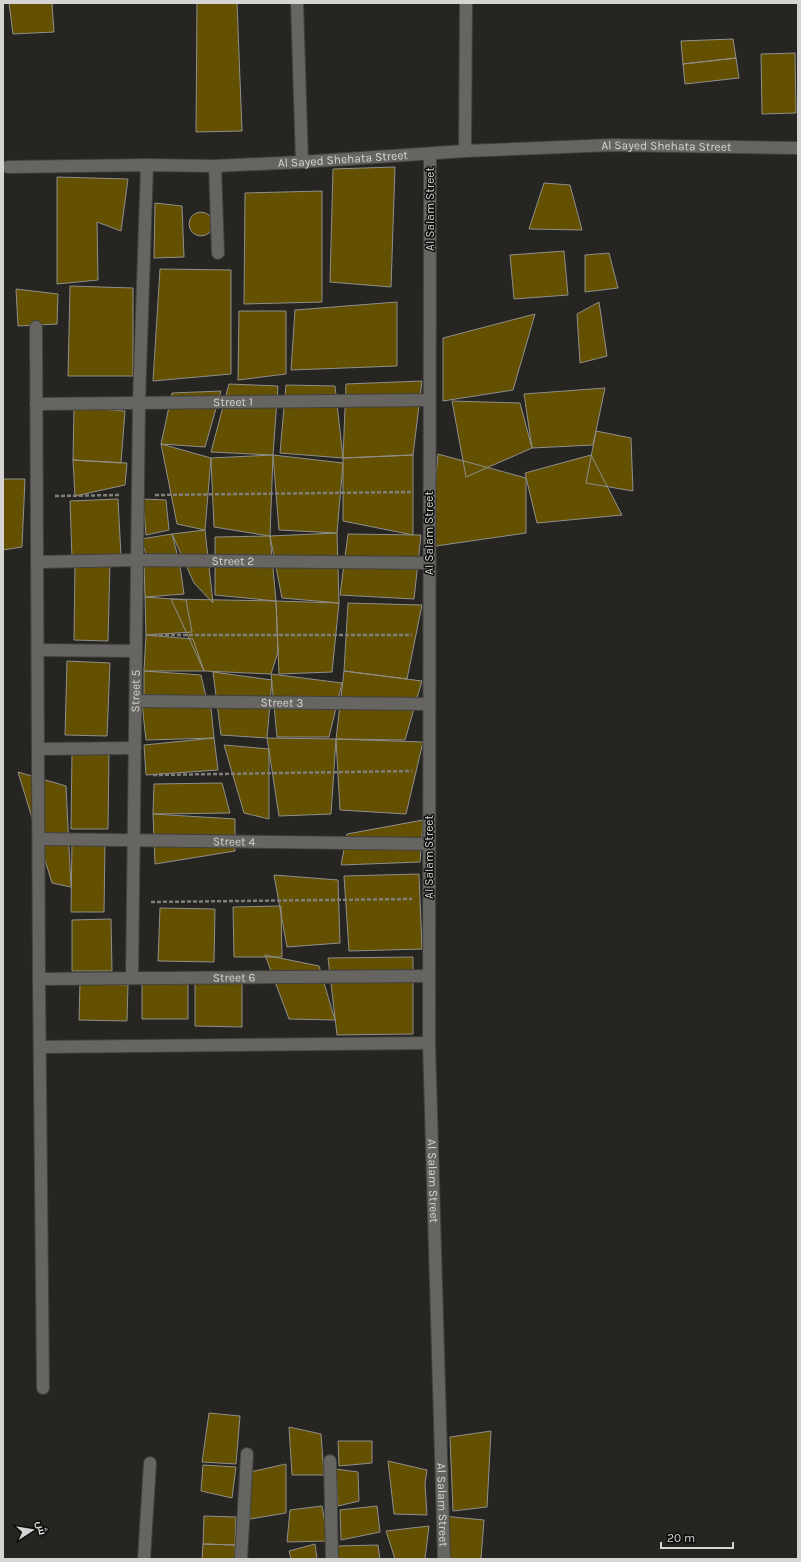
<svg xmlns="http://www.w3.org/2000/svg" width="801" height="1562" font-family="Karla,Cairo,sans-serif">
	<rect width="100%" height="100%" fill="#262522"/>
	<path fill="#635001" stroke="#908f8b" d="M9,3H52L54,32L13,34Z
		M197,3H237L242,131L196,132Z
		M733,39L736,58L683,64L681,41Z
		M795,53L796,113L762,114L761,54Z
		M736,58L739,78L685,84L683,64Z
		M395,167L391,287L330,282L333,169Z
		M57,177L128,179L121,231L97,222L98,280L57,284Z
		M544,183L570,185L582,230L529,229Z
		M322,191V302L244,304L245,193Z
		M155,203L182,206L184,257L154,258Z
		M189 224a12 12 0 1 1 24 0a12 12 0 1 1-24 0Z
		M564,251L568,295L514,299L510,255Z
		M609,253L618,288L585,292V255Z
		M160,269L231,270V374L153,381Z
		M70,286L133,288V376H68Z
		M16,289L58,294L57,324L18,326Z
		M397,302V366L291,370L295,310Z
		M599,302L607,356L580,363L577,314Z
		M239,311H286V374L238,380Z
		M535,314L513,390L443,401V338Z
		M422,381L413,455L343,458L346,384Z
		M229,384L278,386L273,455L211,452Z
		M286,385L335,386L343,458L280,453Z
		M605,388L593,445L532,448L524,394Z
		M221,391L205,447L161,444L172,393Z
		M452,401L520,403L532,448L466,477Z
		M74,407L125,411L121,463L73,460Z
		M596,431L631,438L633,491L586,483Z
		M161,444L211,458L205,530L177,524Z
		M438,454L526,478V533L429,547Z
		M273,455L343,463L337,533L279,530Z
		M273,455L270,536L214,527L211,458Z
		M413,455V535L343,521V458Z
		M591,455L622,515L537,523L525,473Z
		M73,460L127,463L125,485L75,496Z
		M3,479H25L22,547L3,550Z
		M118,499L121,556L72,558L70,501Z
		M143,499L166,500L169,530L146,535Z
		M205,530L213,603L194,583L172,534Z
		M337,533L339,603L282,598L270,536Z
		M172,534L178,557H147L141,539Z
		M348,534L421,535L414,599L340,595Z
		M270,536L276,601L215,595V537Z
		M75,563H110L108,641L74,640Z
		M144,563L180,566L184,594L145,597Z
		M145,597L186,600L192,632L146,635Z
		M171,599L276,601L278,652L271,674L204,671Z
		M276,601L339,603L332,672L279,674Z
		M348,603L422,605L407,679L344,671Z
		M146,635L193,639L204,671H144Z
		M67,661L110,663L107,736L65,735Z
		M144,671L201,675L206,697H144Z
		M344,671L422,681L405,740L336,739Z
		M213,672L272,680L267,738L221,735Z
		M271,674L342,683L329,737H277Z
		M142,704L211,708L214,738L146,740Z
		M214,738L218,770L146,775L144,745Z
		M267,738L336,739L331,814L279,816Z
		M336,739L423,742L406,814L340,810Z
		M224,745L269,749V819L244,813Z
		M72,752L109,753L108,829H71Z
		M18,772L66,786L71,887L52,883Z
		M222,783L230,813L153,814L154,784Z
		M153,814L235,819V851L155,864Z
		M423,820L420,862L341,865L347,834Z
		M72,842L105,843L104,912H71Z
		M419,874L422,949L349,951L344,876Z
		M274,875L338,880L340,943L287,947Z
		M281,906L282,957H234L233,907Z
		M160,908L215,909L214,962L158,961Z
		M111,919L112,971H72V920Z
		M265,955L319,966L335,1020L289,1019Z
		M413,957V1034L337,1035L328,958Z
		M80,983L128,985L127,1021L79,1020Z
		M195,983H242V1027L195,1026Z
		M142,984H188V1019H142Z
		M209,1413L240,1416L236,1464L202,1462Z
		M289,1427L321,1434L324,1475H292Z
		M491,1431L487,1507L453,1511L450,1437Z
		M338,1441H372V1463L339,1466Z
		M388,1461L427,1470L425,1484L427,1515L394,1514Z
		M286,1464V1513L250,1519V1472Z
		M203,1465L236,1467L232,1498L201,1491Z
		M336,1469L358,1472L359,1501L338,1506Z
		M322,1506L328,1541L287,1542L290,1510Z
		M377,1506L380,1532L341,1540L340,1510Z
		M204,1516L236,1517L235,1545L203,1544Z
		M443,1516L484,1520L481,1559H451Z
		M429,1526L425,1559H395L386,1531Z
		M203,1544L235,1545V1559H202Z
		M315,1544L317,1559H291L289,1551Z
		M378,1545L380,1559H338L337,1546Z"/>
	<g fill="none" stroke-linecap="round" stroke-linejoin="round">
		<g stroke="#42413f" stroke-width="14">
			<path id="service" d="M215,166L218,253
				M139,403L147,165"/>
		</g>
		<g stroke="#42413f" stroke-width="14">
			<g id="minor">
				<path d="M297,3L302,162"/>
				<path d="M465,151L466,3"/>
				<path id="s1" d="M430,154L429,1043L444,1559"/>
				<path id="s2" d="M8,167L147,165L215,166L302,162L465,151L612,145L798,148"/>
				<path d="M36,327L39,979L43,1388"/>
				<path id="s3" d="M36,404L429,400"/>
				<path id="s4" d="M37,562L137,560L429,563"/>
				<path d="M38,650L136,651"/>
				<path id="s5" d="M136,701L429,704"/>
				<path d="M38,749L135,748"/>
				<path id="s6" d="M39,839L429,844"/>
				<path id="s7" d="M132,978L139,403"/>
				<path id="s8" d="M39,979L429,976"/>
				<path d="M40,1047L429,1043"/>
				<path d="M330,1461L332,1559"/>
				<path d="M144,1559L150,1463"/>
				<path d="M241,1559L247,1454"/>
			</g>
		</g>
		<path stroke="#807f7c" stroke-width="2.5" stroke-dasharray="4 2" stroke-linecap="butt" d="M155,495L412,492
			M55,496L120,495
			M153,635H412
			M153,775L412,771
			M151,902L412,899"/>
		<use href="#service" stroke="#666561" stroke-width="12"/>
		<use href="#minor" stroke="#666561" stroke-width="12"/>
	</g>
	<g text-anchor="middle" stroke-width="3" stroke-linejoin="round" paint-order="stroke">
		<g font-size="12" fill="#d5d4d2" stroke="#0e0e0d">
			<text dy="4" stroke="none"><textPath href="#s2" startOffset="659">Al Sayed Shehata Street</textPath></text>
			<text dy="4" stroke="none"><textPath href="#s2" startOffset="335">Al Sayed Shehata Street</textPath></text>
			<text transform="translate(430 209) rotate(-90)" y="4">Al Salam Street</text>
			<text dy="4" stroke="none"><textPath href="#s3" startOffset="197">Street 1</textPath></text>
			<text transform="translate(429 533) rotate(-90)" y="4">Al Salam Street</text>
			<text dy="4" stroke="none"><textPath href="#s4" startOffset="196">Street 2</textPath></text>
			<text dy="4" stroke="none"><textPath href="#s7" startOffset="287">Street 5</textPath></text>
			<text dy="4" stroke="none"><textPath href="#s5" startOffset="146">Street 3</textPath></text>
			<text dy="4" stroke="none"><textPath href="#s6" startOffset="195">Street 4</textPath></text>
			<text transform="translate(429 857) rotate(-90)" y="4">Al Salam Street</text>
			<text dy="4" stroke="none"><textPath href="#s8" startOffset="195">Street 6</textPath></text>
			<text dy="4" stroke="none"><textPath href="#s1" startOffset="1027">Al Salam Street</textPath></text>
			<text dy="4" stroke="none"><textPath href="#s1" startOffset="1351">Al Salam Street</textPath></text>
		</g>
	</g>
	<rect width="801" height="1562" fill="none" stroke="#d5d4d2" stroke-width="8"/>
	<g transform="translate(32 1530) rotate(78)" stroke="#0e0e0d" stroke-width="3" paint-order="stroke">
	<path d="M0-3L7 15L0 10L-7 15Z" fill="#d5d4d2"/>
	<text y="-6" font-size="11" font-weight="bold" text-anchor="middle" fill="#d5d4d2">ش</text>
	</g>
	<path d="M661 1542v6h72v-6" fill="none" stroke="#d5d4d2" stroke-width="2"/>
	<text x="667" y="1542" font-size="12" fill="#d5d4d2" stroke="#0e0e0d" stroke-width="3" paint-order="stroke">20 m</text>
</svg>
